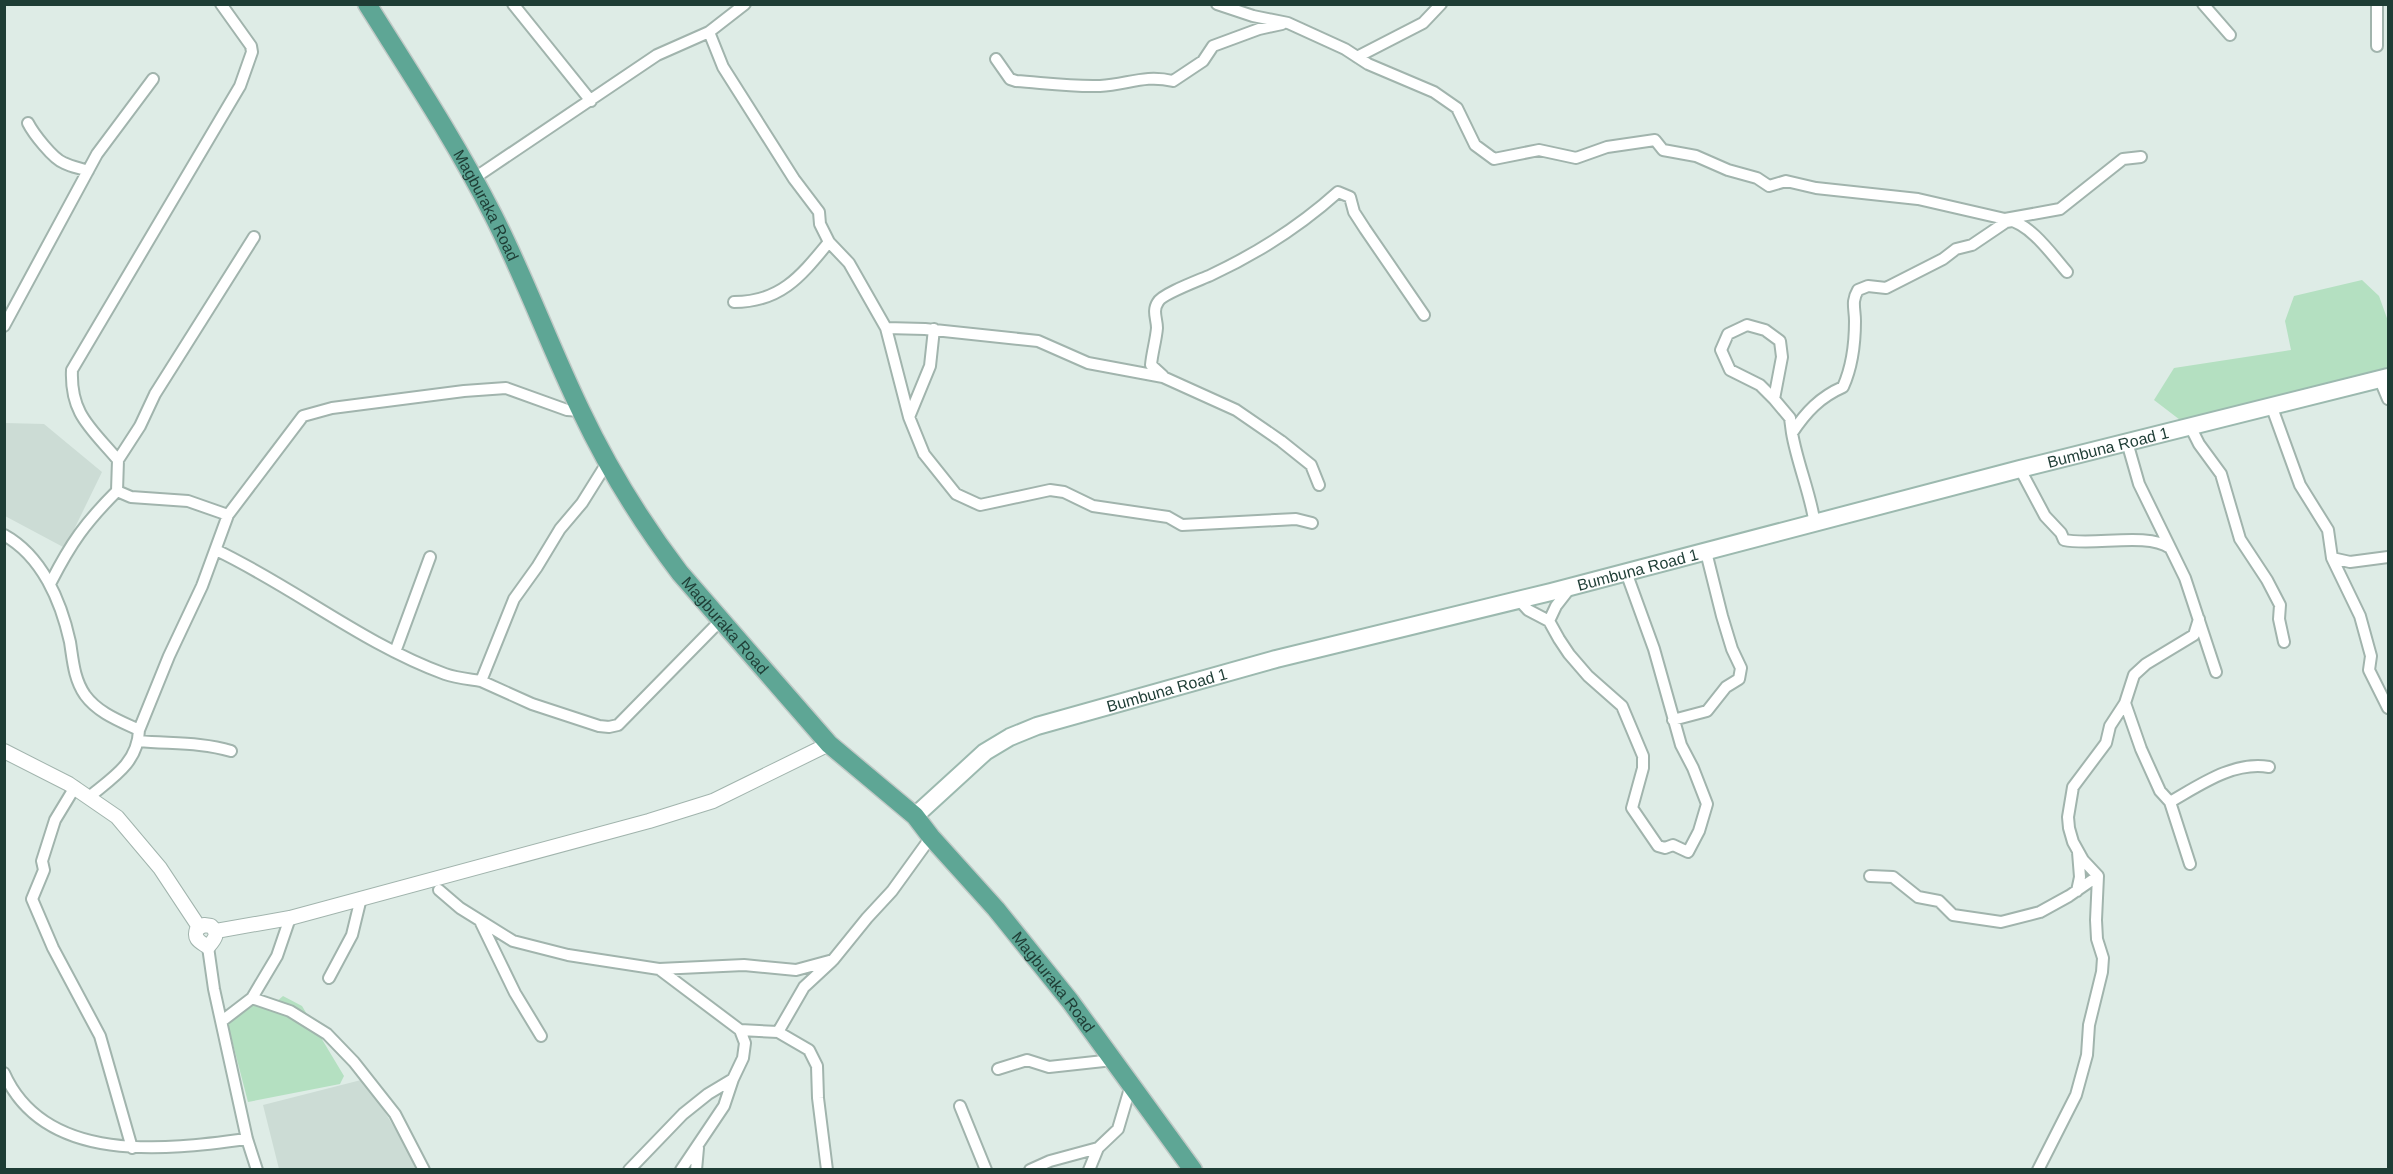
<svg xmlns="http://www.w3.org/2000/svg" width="2393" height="1174" font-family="Helvetica,sans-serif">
	<rect width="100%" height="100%" fill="#deece6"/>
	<path fill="#ccdcd5" d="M5,423L44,424L102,472L65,548L5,516Z
		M365,1079L419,1169H279L263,1105Z"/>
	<path fill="#b4e0c1" d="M2362,280L2379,296L2388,321V367L2184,423L2154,400L2174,368L2291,350L2285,321L2294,296Z
		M283,996L302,1006L344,1076L340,1084L248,1102L227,1021L256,1002L267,1010Z"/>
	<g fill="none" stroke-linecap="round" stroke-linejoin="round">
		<g stroke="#a1b4ad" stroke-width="14">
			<path id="minor" d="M513,4L591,101
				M1217,4L1253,16L1288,23L1345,49L1368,64L1434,92L1457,108L1475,145L1494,159L1539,150L1576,158L1607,147L1655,140L1663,150L1696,156L1728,170L1757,178L1769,186L1786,181L1816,188L1918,199L2005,219L2060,209L2123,159L2141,157
				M2203,4L2230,35
				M2377,4V46
				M709,32L723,67L794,179L819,212L820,224L829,242L849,263L886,328L925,329L1038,341L1088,363L1163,377L1236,410L1281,441L1311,465L1319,485
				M1357,57L1423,23L1441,4
				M996,59L1010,79L1016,81C1044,83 1072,87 1100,86C1127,85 1144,74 1173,81L1203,61L1213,46L1259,29L1282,24
				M28,123C33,133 53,159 64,163C72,167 80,168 88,171
				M473,179L657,55L709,32L745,4
				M2008,220C2030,223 2053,256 2067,272
				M734,302C781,302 801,276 829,242
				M4,326L97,154L153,79
				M886,328L909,417
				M934,329L930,366L909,417L924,454L956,494L980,505L1050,490L1064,492L1093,506L1168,517L1182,525L1296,519L1312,523
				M1163,376L1151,365C1152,353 1156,340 1157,328C1157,319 1152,311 1158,302C1162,294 1200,280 1211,275C1258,253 1299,227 1338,192L1350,197L1354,212L1365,229L1424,315
				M2380,380L2388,399
				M1774,399L1782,357L1780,341L1765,330L1747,325L1728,334L1721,350L1730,370L1760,385L1774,399L1790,418L1792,433C1806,412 1820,397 1843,387C1852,367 1855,343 1855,321C1855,308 1851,302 1858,290L1868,286L1886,288L1943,259L1956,249L1972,245L2006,222L2012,221
				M2271,405L2300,485L2328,530L2332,558L2360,616L2371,656L2369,670L2388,708
				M2190,426L2199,444L2221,474L2240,539L2267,580L2280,605L2279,619L2284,642
				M1792,433C1797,462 1809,490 1814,519L1807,524
				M2127,442L2139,484L2185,578L2216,672
				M118,460C91,428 70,414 72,370L240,86L252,52L251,46L221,4
				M2020,469L2045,516L2061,533L2064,540C2094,546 2147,532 2170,548
				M117,491L131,497L188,501L228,515
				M4,535C42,556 61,601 70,642C73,661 74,679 85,695C98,713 120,721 139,730
				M216,550C294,587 363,644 445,674C456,678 469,679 481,681L514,599L537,567L560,529L582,503L607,463
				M2332,558L2350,562L2388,557
				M51,582C71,543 85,523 117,491L118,460L140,426L155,394L254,237
				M1570,588L1556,606L1549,621L1559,639L1569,654L1588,676L1622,706L1643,756V768L1632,808L1658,846L1665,848L1673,845L1688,852L1699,831L1707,804L1693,768L1681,745L1654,649L1626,572
				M1519,600L1528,610L1549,621
				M395,652L430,557
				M481,681L532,704L599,726L609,727L618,725L721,620
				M2125,703L2141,749L2160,791L2170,802L2190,864
				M1673,720L1707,711L1726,687L1739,679L1741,668L1732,649L1722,616L1706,552
				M139,741C170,744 201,742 231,751
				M75,787L55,820L42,861L44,870L32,899L53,948L100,1036L132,1148
				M89,797C112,778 138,763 139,730L169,656L202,586L228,515L303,416L332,408L464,391L506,388L567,410L581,411
				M2170,802C2200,785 2233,761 2269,767
				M1870,876L1893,877L1918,897L1939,901L1953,915L2001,922L2040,912L2069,896L2098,876L2083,860L2073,842L2069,828L2068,817L2073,787L2106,743L2110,726L2125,703L2134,675L2146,664L2194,635L2199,619
				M439,890L460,908L513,941L568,955L659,969L744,965L796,970L833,960L867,918L892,891L931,837
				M2077,891L2080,877L2078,852
				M481,923L515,993L541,1036
				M208,947L214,989L247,1139L257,1170
				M329,978L352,935L361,898
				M252,998L290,1011L327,1034L354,1062L395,1114L424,1170
				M222,1021L252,998L277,956L290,918
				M740,1030L778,1032L809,1050L817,1066L818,1098L827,1170
				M778,1032L804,987L832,961
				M998,1069L1027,1060L1049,1067L1113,1060
				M4,1073C45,1165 166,1150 247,1139
				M960,1106L986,1170
				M629,1170L683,1114L708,1094L733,1079L743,1058L745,1043L740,1030L659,969
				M681,1170L724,1106L733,1079
				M696,1170L698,1148
				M1030,1170L1050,1161L1098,1148
				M1089,1170L1098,1148L1118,1129L1131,1085
				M2038,1170L2076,1095L2087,1055L2089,1025L2102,972L2103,958L2097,939L2096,920L2098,876"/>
		</g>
		<g stroke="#a1b4ad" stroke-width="16">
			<path id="tertiary" d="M4,751L69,784L117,817L160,868L199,927
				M204,925L211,926C220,934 214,940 208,947C201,942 193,940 197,929Z
				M216,931L290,918L649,821L713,801L829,744"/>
		</g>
		<g stroke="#9cb9af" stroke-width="20">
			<g id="secondary">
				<path id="s1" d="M915,816L985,752L1010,737L1037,726L1276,659L1551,592L2020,469L2388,377"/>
			</g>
		</g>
		<g stroke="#c0c9c6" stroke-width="21">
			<g id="primary">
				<path id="s2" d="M367,4C411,74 456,142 493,215C525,278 550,347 581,411C608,468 642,523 680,573L829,744L915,816L931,837L996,909L1070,1001L1193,1170"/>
			</g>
		</g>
		<use href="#minor" stroke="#fff" stroke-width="10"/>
		<use href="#tertiary" stroke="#fff" stroke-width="14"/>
		<use href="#secondary" stroke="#fff" stroke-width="16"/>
		<use href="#primary" stroke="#5ea695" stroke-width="18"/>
	</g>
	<g text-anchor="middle" stroke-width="5" stroke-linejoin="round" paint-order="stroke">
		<g font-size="16" fill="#1e3d35" stroke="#eff8f4">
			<text dy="6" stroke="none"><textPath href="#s2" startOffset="234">Magburaka Road</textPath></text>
			<text dy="6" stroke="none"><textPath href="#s1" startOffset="1260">Bumbuna Road 1</textPath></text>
			<text dy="6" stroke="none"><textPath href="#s1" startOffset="774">Bumbuna Road 1</textPath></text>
			<text dy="6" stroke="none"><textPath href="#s2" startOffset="720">Magburaka Road</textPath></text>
			<text dy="6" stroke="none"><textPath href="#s1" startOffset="288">Bumbuna Road 1</textPath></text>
			<text dy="6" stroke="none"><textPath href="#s2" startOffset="1206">Magburaka Road</textPath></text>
		</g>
	</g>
	<rect width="2393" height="1174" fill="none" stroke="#1e3d35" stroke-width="12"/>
</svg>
